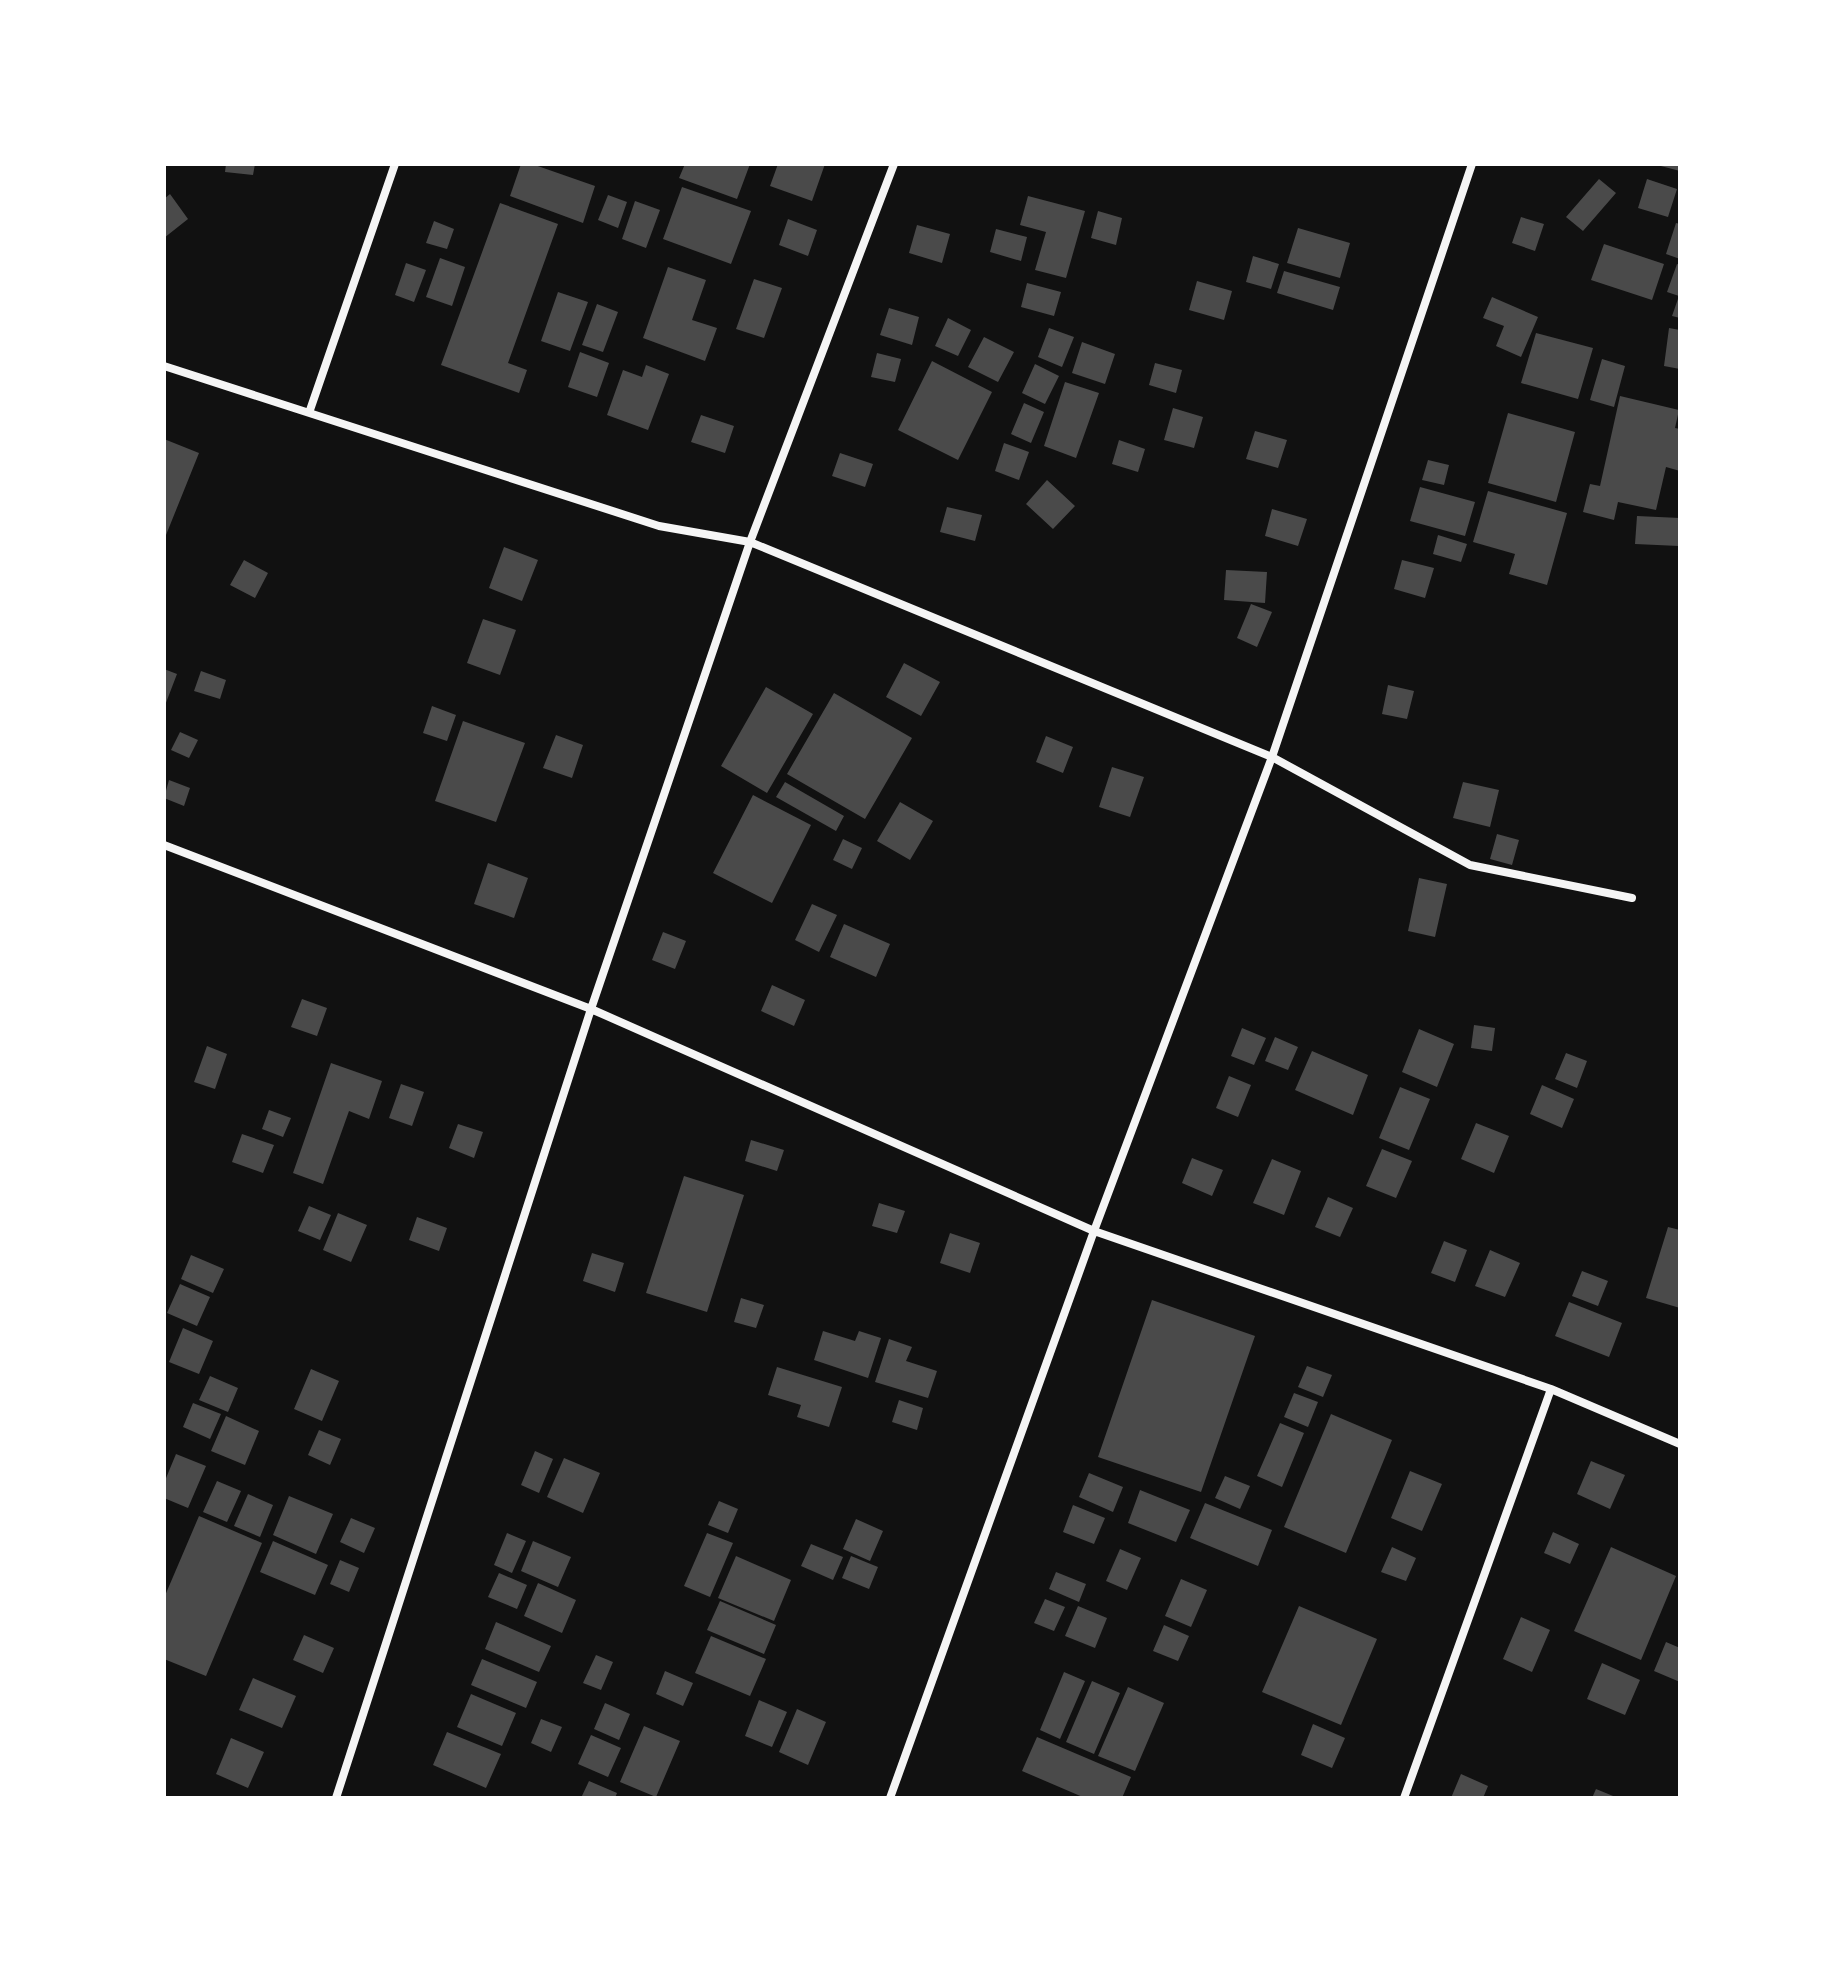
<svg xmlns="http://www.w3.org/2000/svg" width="1844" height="1962" font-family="'Source Serif 4',serif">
	<rect width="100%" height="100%" fill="#111"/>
	<path fill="#4a4a4a" d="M226,164H255L253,175L225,172Z
		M521,164H532L595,186L583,223L510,196Z
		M685,164H750L737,199L679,178Z
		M778,164H825L812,201L770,186Z
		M1680,164V171L1657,165V164Z
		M1599,179L1616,193L1583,231L1566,217Z
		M1647,179L1677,189L1668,217L1638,208Z
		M682,187L751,211L731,264L663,239Z
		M170,194L188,219L164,238V199Z
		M608,195L627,202L618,228L598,220Z
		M1028,196L1085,211L1066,278L1035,270L1046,232L1020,225Z
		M635,201L660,210L646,248L622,239Z
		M500,203L558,224L508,363L527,370L519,393L441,365Z
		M1098,211L1122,218L1116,245L1091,238Z
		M1521,217L1544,224L1535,251L1512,243Z
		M788,219L817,230L808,256L779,245Z
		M434,221L454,229L447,249L426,243Z
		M1676,223L1680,224V259L1666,254Z
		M917,225L950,234L942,263L909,253Z
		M1298,228L1350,243L1340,278L1287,263Z
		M996,229L1027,237L1021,261L990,252Z
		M1604,244L1664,264L1652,300L1591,280Z
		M1253,256L1279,264L1271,289L1246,282Z
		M440,258L465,267L452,306L426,297Z
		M406,263L426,270L414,302L395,295Z
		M1677,264L1680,265V318L1672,316L1679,296L1667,292Z
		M668,267L706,280L692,320L717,328L705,361L643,338Z
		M1284,271L1340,287L1333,310L1277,293Z
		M754,279L782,288L764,338L736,329Z
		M1197,281L1232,291L1224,320L1189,310Z
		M1027,283L1061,292L1054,316L1021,307Z
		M558,292L588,302L570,351L541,341Z
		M1492,297L1538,317L1521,357L1496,346L1504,326L1483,318Z
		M597,304L618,312L603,352L582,345Z
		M889,308L919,317L912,345L880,335Z
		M948,318L971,330L958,356L935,346Z
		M1049,328L1074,337L1062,367L1038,357Z
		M1669,328L1680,330V369L1664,366Z
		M1536,333L1593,348L1578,399L1521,383Z
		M984,337L1014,352L998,382L968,367Z
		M1082,342L1115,354L1105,384L1072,373Z
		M580,352L609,363L597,397L568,387Z
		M877,353L901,359L895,382L871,377Z
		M1602,359L1625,366L1614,407L1590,400Z
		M932,361L992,392L958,460L898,430Z
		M1155,363L1182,370L1176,393L1149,385Z
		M1035,364L1059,376L1045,404L1022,393Z
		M646,365L669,374L648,430L607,415L623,370L642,377Z
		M1065,382L1099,393L1076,458L1044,446Z
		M1620,396L1679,410L1675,428L1680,429V471L1666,467L1656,510L1618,502L1614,520L1583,512L1590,484L1600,486Z
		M1024,403L1044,412L1031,443L1011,434Z
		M1173,408L1203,417L1194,448L1164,440Z
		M1508,413L1575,432L1556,502L1488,483Z
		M701,415L734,426L725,453L691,442Z
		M1255,431L1287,440L1278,468L1246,459Z
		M164,439L199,453L164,540Z
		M1119,440L1145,449L1138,472L1112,464Z
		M1004,443L1029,452L1019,480L995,471Z
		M840,453L873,464L865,487L832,476Z
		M1428,460L1449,465L1444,485L1422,480Z
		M1047,480L1075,506L1053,529L1026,504Z
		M1420,487L1475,502L1465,536L1410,521Z
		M1488,491L1567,513L1547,585L1509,574L1515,554L1473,542Z
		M947,507L982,515L975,541L940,532Z
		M1272,509L1307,519L1298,546L1265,536Z
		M1637,516L1680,518L1679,546L1635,544Z
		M1438,535L1467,544L1461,562L1433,554Z
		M504,547L538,560L522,601L489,588Z
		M244,560L268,573L255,598L230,585Z
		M1402,560L1434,568L1425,598L1394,589Z
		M1226,570L1267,572L1265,603L1224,600Z
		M1251,604L1272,612L1257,647L1237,638Z
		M483,619L516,630L500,675L467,663Z
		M904,663L940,682L921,716L886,697Z
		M164,669L177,674L164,708Z
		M201,671L226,680L220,699L194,691Z
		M1388,685L1414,691L1407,719L1382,714Z
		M766,687L813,714L767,793L721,766Z
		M834,693L912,738L865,819L787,774Z
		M432,706L456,715L447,741L423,733Z
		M463,721L525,743L496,822L435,801Z
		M180,732L198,740L189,758L171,750Z
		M556,735L583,745L572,778L543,768Z
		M1046,736L1073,747L1063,773L1036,762Z
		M1112,767L1144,777L1130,817L1099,807Z
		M169,780L190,788L184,806L164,798Z
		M785,782L844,816L836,831L776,797Z
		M1463,782L1499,790L1490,827L1453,818Z
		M753,795L811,825L772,903L713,873Z
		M900,802L933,821L910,860L877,841Z
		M1497,834L1519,840L1512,865L1490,859Z
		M843,839L862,848L852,869L833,860Z
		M488,863L528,878L514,918L474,904Z
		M1419,878L1447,884L1435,937L1408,931Z
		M812,904L837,915L819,952L795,940Z
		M844,924L890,944L876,977L830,957Z
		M663,932L686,941L675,969L652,960Z
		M772,985L805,1000L794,1026L761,1011Z
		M302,999L327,1008L317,1036L291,1027Z
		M1474,1025L1495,1028L1492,1051L1471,1048Z
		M1242,1028L1266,1038L1254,1065L1231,1056Z
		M1419,1029L1454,1044L1437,1087L1402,1072Z
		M1275,1037L1298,1047L1288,1070L1265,1061Z
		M207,1046L227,1054L215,1089L194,1082Z
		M1312,1051L1368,1075L1353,1115L1295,1090Z
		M1566,1053L1587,1061L1577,1088L1555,1079Z
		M331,1063L382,1081L369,1119L349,1111L323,1184L293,1173Z
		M1229,1076L1251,1085L1238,1117L1216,1108Z
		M401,1084L424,1092L412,1126L389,1118Z
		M1542,1085L1574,1099L1562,1128L1530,1114Z
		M1400,1087L1430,1099L1409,1150L1379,1138Z
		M269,1110L291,1118L283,1137L262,1129Z
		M1476,1123L1509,1136L1494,1173L1461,1159Z
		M458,1124L483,1132L474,1158L449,1148Z
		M242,1134L274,1145L263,1173L232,1162Z
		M751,1140L784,1150L777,1171L745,1161Z
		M1382,1149L1412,1161L1396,1198L1366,1186Z
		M1192,1158L1223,1170L1212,1196L1182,1183Z
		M1272,1159L1301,1171L1284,1215L1253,1203Z
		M684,1176L744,1195L707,1312L646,1293Z
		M1328,1197L1353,1208L1340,1237L1315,1227Z
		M879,1203L905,1211L897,1233L872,1226Z
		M309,1206L331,1215L320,1240L298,1231Z
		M338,1213L367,1225L351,1262L323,1250Z
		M417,1217L447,1228L439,1251L409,1240Z
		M1668,1227L1680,1230V1308L1646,1298Z
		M950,1233L980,1243L970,1273L940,1263Z
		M1444,1241L1467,1250L1455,1282L1431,1273Z
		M1490,1250L1520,1263L1505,1297L1475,1286Z
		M592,1253L624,1263L615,1292L583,1281Z
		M191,1255L224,1269L213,1293L181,1279Z
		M1582,1271L1608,1281L1598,1306L1572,1296Z
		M180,1284L210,1297L197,1326L167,1313Z
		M741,1298L764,1305L756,1328L734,1322Z
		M1152,1300L1255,1336L1201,1492L1098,1457Z
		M1569,1302L1622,1323L1609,1357L1555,1336Z
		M183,1328L213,1341L199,1374L169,1362Z
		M823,1331L855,1341L859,1331L881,1338L868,1378L814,1360Z
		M889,1339L912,1347L906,1361L937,1371L928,1398L875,1382Z
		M1307,1366L1332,1375L1323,1397L1298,1387Z
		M777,1367L842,1387L829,1427L797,1417L801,1405L768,1395Z
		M311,1369L339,1381L322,1421L294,1409Z
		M210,1376L238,1388L228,1412L199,1400Z
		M1294,1393L1318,1402L1308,1427L1284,1417Z
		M899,1400L923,1408L917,1430L892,1422Z
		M193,1403L221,1414L210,1439L183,1427Z
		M1331,1414L1392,1440L1346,1553L1284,1527Z
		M226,1416L259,1431L245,1465L211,1451Z
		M1280,1423L1304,1433L1282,1487L1257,1476Z
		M319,1430L341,1439L330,1465L308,1455Z
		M535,1451L553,1459L539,1493L521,1485Z
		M176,1454L206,1466L188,1508L164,1498V1483Z
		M564,1458L600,1473L583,1513L547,1497Z
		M1591,1461L1625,1475L1610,1509L1577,1494Z
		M1410,1471L1442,1484L1422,1531L1391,1518Z
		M1089,1473L1123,1487L1113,1512L1079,1497Z
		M1225,1476L1250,1486L1240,1509L1215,1498Z
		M217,1481L241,1491L227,1522L203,1512Z
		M1140,1490L1190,1510L1176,1542L1128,1523Z
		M248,1494L273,1505L260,1537L234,1526Z
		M289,1496L333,1514L316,1554L273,1535Z
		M719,1501L738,1509L728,1533L708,1525Z
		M1205,1503L1272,1530L1258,1566L1190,1538Z
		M1073,1505L1105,1518L1094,1544L1063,1532Z
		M199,1516L262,1543L206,1676L164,1659V1598Z
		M351,1518L375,1528L364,1553L340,1542Z
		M856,1519L883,1531L870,1561L843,1549Z
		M1553,1532L1579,1544L1570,1564L1544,1553Z
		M507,1533L526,1541L512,1573L494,1565Z
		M707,1533L733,1543L710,1597L684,1586Z
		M273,1541L328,1565L315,1595L260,1572Z
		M533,1541L571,1557L558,1587L521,1571Z
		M811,1544L843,1557L833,1580L801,1566Z
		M1392,1547L1416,1558L1406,1581L1381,1572Z
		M1611,1547L1676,1576L1641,1660L1574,1631Z
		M1120,1549L1141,1558L1127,1590L1106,1581Z
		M736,1556L791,1580L774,1621L718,1598Z
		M851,1556L878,1567L869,1589L842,1578Z
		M340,1560L359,1568L349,1592L330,1584Z
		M1056,1572L1086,1584L1079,1602L1049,1589Z
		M499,1573L527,1585L517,1609L488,1597Z
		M1181,1579L1207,1590L1191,1627L1165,1616Z
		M538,1583L576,1600L562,1633L524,1616Z
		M1045,1599L1065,1607L1054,1631L1034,1623Z
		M720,1601L776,1625L764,1654L707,1630Z
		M1078,1606L1107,1618L1095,1648L1065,1636Z
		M1299,1606L1377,1639L1341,1725L1262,1692Z
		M1521,1617L1550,1630L1532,1672L1503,1659Z
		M496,1622L551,1646L539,1672L485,1649Z
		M1164,1625L1189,1636L1178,1661L1153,1651Z
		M304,1635L334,1648L323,1673L293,1660Z
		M711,1636L766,1659L750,1696L695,1673Z
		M1666,1642L1680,1648V1682L1654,1671Z
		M596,1655L613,1662L601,1690L583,1683Z
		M482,1659L537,1682L526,1708L471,1685Z
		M1602,1663L1640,1680L1625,1715L1587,1699Z
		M665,1671L693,1683L683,1706L656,1694Z
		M1064,1672L1085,1681L1060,1739L1040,1730Z
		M253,1678L296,1696L282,1728L239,1710Z
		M1092,1681L1120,1693L1094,1754L1066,1742Z
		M1128,1687L1164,1703L1135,1771L1098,1756Z
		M471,1694L516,1713L502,1746L457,1727Z
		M759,1700L787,1712L772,1747L745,1736Z
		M605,1703L630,1714L619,1740L594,1729Z
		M797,1709L826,1722L808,1765L779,1752Z
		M541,1719L562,1727L551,1752L531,1743Z
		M1313,1724L1345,1738L1332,1768L1301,1755Z
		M644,1726L680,1741L656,1797L620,1782Z
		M447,1732L501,1754L486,1788L433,1765Z
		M591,1735L621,1748L608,1777L578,1764Z
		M1037,1737L1131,1777L1122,1798H1085L1022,1771Z
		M231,1738L264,1752L248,1788L216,1774Z
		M1461,1774L1488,1786L1483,1798H1451Z
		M589,1781L617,1793L615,1798H581Z
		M1596,1789L1618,1798H1592Z"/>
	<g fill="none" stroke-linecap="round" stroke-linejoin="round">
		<path stroke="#f5f5f5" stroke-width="8" d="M164,366L659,526L750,542L1272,757L1470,865L1632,898
			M310,410L395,164
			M164,845L591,1009L1094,1231L1551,1389L1680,1444
			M336,1798L591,1009L750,542L894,164
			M890,1798L1094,1231L1272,757L1472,164
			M1404,1798L1551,1389"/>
	</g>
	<rect width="1844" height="1962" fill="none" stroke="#ffffff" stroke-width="332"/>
</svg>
